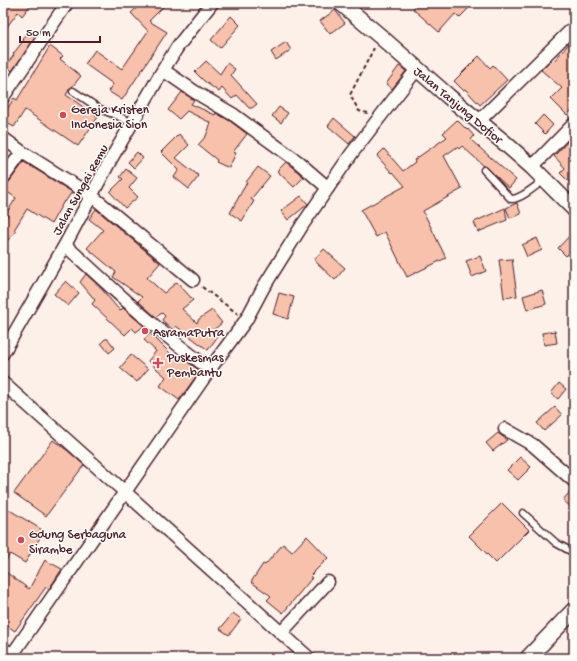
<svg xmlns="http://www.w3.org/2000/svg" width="577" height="661" font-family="'Gochi Hand',sans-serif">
	<rect width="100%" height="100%" fill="#fcf0e8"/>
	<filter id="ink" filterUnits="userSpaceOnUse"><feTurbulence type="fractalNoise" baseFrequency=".025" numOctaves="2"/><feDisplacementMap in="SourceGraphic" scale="8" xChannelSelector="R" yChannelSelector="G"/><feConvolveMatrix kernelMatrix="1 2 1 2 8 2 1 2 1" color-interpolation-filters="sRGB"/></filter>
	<g filter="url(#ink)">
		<path fill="#f8c1ab" stroke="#4a1f2b" d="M3,3H32L22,16L18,12L3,32Z
			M142,3H167L149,21L167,32L122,100L108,91L113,84L85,64L95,50L122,69L148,31L131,13Z
			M418,3H462L468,9L459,18L455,14L439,32L413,9Z
			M335,10L345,23L330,34L320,21Z
			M231,16L240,25L220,48L211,40Z
			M29,31L36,36L12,71L6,65L14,55L13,54L24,40L23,39Z
			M574,38V108L567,115L551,99L562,88L541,70L551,60L553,62Z
			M286,42L291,50L276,60L271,52Z
			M50,46L63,56L60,59L81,76L72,87L70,88L66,95L98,117L78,146L25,110L14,127L3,121V116L14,98L17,100Z
			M479,56L490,68L493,65L507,80L480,105L465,89L463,90L454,81Z
			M206,61L220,74L227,63L235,69L231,75L257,104L252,108H249L237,95L232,99L222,88L219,92L204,81L195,72Z
			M399,66L406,71L392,89L386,84Z
			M182,92L194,100L191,104L215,115L216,113L230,121L247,134L233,152L236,153L229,168L216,162L217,160L198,145L206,136L211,123L187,111L179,119L168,110Z
			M279,107L288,113L281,123L272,116Z
			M543,115L553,125L545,134L535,124Z
			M334,118L355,136L349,144L328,126Z
			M457,120L467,130L468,129L474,136L471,140L516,180L509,188L497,177L487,167L484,166L462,146L459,149L457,147L444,156L462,189L423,211L446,258L407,277L385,232L376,237L361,210L405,186L393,172L392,173L377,156L384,149L403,171L415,162L414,160L447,137L443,133Z
			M179,134L189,145L176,158L199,176L189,189L174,177L179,170L161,152Z
			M574,135V187L560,173L565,168L554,156Z
			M137,152L143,158L134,168L128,162Z
			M24,162L72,192L65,202L64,201L51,224L27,209L14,230L16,231L8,240L3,236V221L8,215L6,214L16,198L3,189V185H6L9,182Z
			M286,162L304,177L294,187L277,171Z
			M258,167L270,176L251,199L254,201L242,221L230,213L247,182H246Z
			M126,169L137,178L129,188L138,197L125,208L110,192L123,179L120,177Z
			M301,196L308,204L288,220L281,211Z
			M517,203L521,214L510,218L506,208Z
			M505,208L507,220L478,232L474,222Z
			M96,209L160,263L147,278L164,293L177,282L193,300L182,309L197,323L199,319L212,310L222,323L212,331L218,336L208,350L176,326L173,330L162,320L165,316L162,313L156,317L138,301L142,297L113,277L116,272L87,248L103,230L89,219Z
			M574,231V248L566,256L558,248Z
			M537,238L542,250L527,257L522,245Z
			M324,249L345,268L335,280L314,260Z
			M480,256L486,271L472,277L466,261Z
			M512,259L517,296L504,298L499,260Z
			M86,274L99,286L120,311L123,308L144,326L136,332L132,328L125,335L92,304L95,300L80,282Z
			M66,281L79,293L68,306L54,294Z
			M542,290L546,304L527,310L523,296Z
			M279,293L294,297L288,319L273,314Z
			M555,331L557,343L544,345L542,333Z
			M150,333L178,361L181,357L200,371L179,400L160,386L166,377L148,361L156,351L144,340Z
			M105,339H108L115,348L109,353L101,343Z
			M131,355L148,369L137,382L120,368Z
			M559,383L566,389L558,399L551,393Z
			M555,407L562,415L544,431L537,423Z
			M498,433L507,440L493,451L486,443Z
			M53,440L68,451L84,465L46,516L14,493Z
			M520,457L531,467L518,480L507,470Z
			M573,488H574V510L563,500Z
			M502,503L529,530L496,563L469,536Z
			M3,506L44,531L25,563L10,554L3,565Z
			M307,536L328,558L310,576L312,578L283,613L267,600L271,596L251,582L263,564L265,565L283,544L292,552Z
			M45,560L62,569L49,589L46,587L15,631L3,623V570L29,589Z
			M233,613L241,619L229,635L220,629Z"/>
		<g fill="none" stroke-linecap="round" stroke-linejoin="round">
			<g stroke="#4a1f2b" stroke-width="9">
				<path id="service" d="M73,91L100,109L118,116L132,123
					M484,170L511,199C520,200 537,185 545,179
					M523,513L556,543L574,553"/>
			</g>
			<g stroke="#4a1f2b" stroke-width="15">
				<path id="minor" d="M163,70L195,92L234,115L253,129L297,161L328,188
					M3,97L67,3
					M479,121L574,27
					M3,138L22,152L92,196L193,280
					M532,167L574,124
					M3,178L22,152
					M65,245C112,288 158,332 210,369
					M3,353L65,245L111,159L163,70L178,46L212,3
					M3,383L125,492L309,658
					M505,429L533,445L574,481
					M281,633L328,582
					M10,658L210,369L246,320L263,288L303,224L352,153L417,69"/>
			</g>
			<g stroke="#4a1f2b" stroke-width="18">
				<path id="tertiary" d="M341,3L381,37L448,96L506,144L532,167L574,209
					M3,650L13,658
					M528,658L574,610"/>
			</g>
			<path stroke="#4a1f2b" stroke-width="2" stroke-dasharray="4 3" stroke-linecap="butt" d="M368,113L359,111L350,95L374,48
				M202,287L238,314"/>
			<use href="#service" stroke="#fdfcf7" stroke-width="6"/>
			<use href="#minor" stroke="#fdfcf7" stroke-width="12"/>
			<use href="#tertiary" stroke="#fdfcf7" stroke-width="15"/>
		</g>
	</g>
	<g fill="#d1495b" stroke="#fdfcf7" stroke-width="1.5">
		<circle cx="63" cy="115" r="4"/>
		<circle cx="145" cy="331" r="4"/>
		<path d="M156 357h4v4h4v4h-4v4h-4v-4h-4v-4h4z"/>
		<circle cx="21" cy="540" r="4"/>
	</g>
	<g text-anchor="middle" stroke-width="3" stroke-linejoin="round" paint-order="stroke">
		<g font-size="13" fill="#4a1f2b" stroke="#fdfcf7">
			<text transform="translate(459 104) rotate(40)" y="5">Jalan Tanjung Dofior</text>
			<text transform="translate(79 189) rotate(-61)" y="5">Jalan Sungai Remu</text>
		</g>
		<g font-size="13" fill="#4a1f2b" stroke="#fdfcf7" text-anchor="start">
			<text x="71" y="113">Gereja Kristen<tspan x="71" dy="15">Indonesia Sion</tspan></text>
			<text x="153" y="336">AsramaPutra</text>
			<text x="167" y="361">Puskesmas<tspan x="167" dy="15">Pembantu</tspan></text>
			<text x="29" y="538">Gdung Serbaguna<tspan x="29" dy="15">Sirambe</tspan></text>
		</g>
	</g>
	<rect width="577" height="661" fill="none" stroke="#fdfcf7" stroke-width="16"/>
	<rect x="8" y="8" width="561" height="645" fill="none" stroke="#4a1f2b" stroke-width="1.5" filter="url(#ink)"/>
	<path d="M20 36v6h80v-6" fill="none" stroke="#4a1f2b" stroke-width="2"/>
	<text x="26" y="36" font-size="12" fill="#4a1f2b" stroke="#fdfcf7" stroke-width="3" paint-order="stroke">50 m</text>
</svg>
